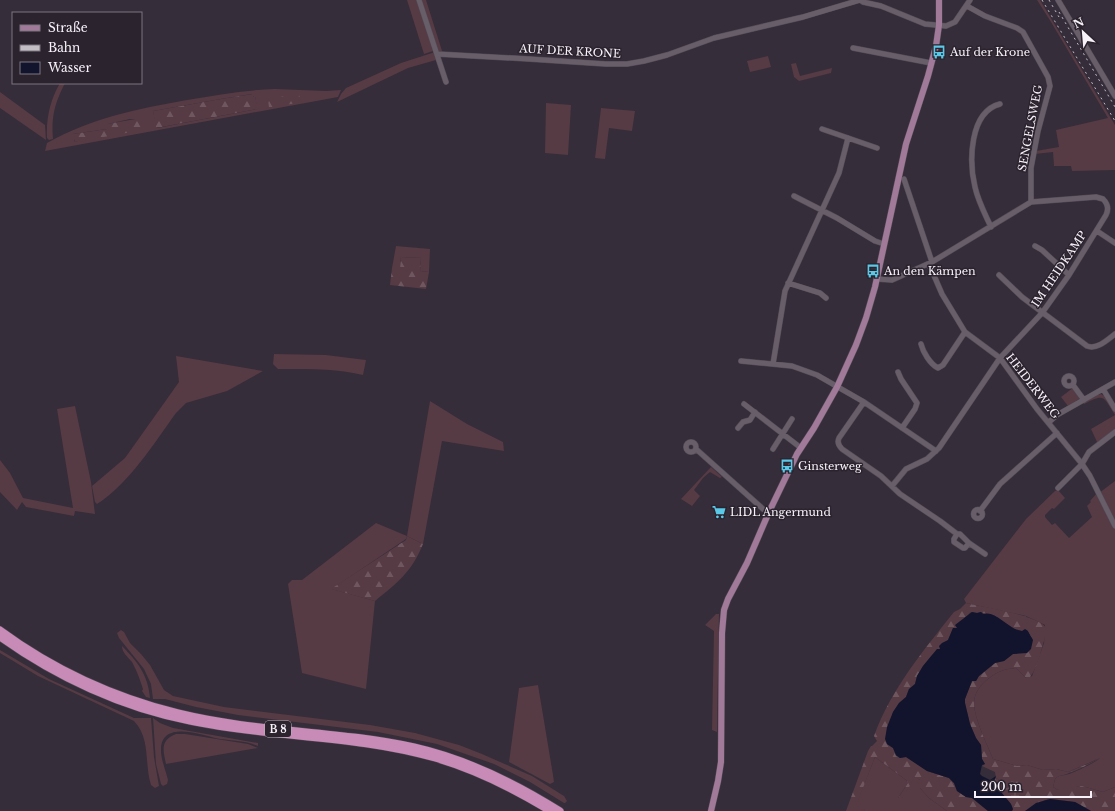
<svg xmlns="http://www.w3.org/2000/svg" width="1115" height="811" font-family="'Libre Baskerville',serif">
	<defs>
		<pattern id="forest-firs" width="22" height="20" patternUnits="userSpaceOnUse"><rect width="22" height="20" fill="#563a44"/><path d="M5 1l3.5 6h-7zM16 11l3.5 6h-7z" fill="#6f5760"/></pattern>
		<pattern id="wetland-marsh" width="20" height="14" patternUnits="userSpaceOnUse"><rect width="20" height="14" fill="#563a44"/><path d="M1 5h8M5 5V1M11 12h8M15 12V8" fill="none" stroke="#6f5760"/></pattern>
	</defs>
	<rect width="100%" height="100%" fill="#352d39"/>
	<path fill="#563a44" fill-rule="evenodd" d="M407,0H418L433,51L424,54Z
		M420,0H426L443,54L437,50Z
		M1037,0H1040L1115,125V170L1072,171L1071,166H1054L1053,152L1035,154L1036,151L1059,147L1056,130L1108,118L1051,22Z
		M435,52L436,60L408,68L337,102L341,94L346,88L401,63Z
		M768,56L771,67L750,72L747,61Z
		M796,63L800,76L832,68L831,73L799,81L794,77L791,64Z
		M60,83H65C55,103 51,116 53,139L49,140L47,138C46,119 50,100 60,83Z
		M275,89L326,91L341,90L338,97L45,151L47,143C92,118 136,109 187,100C216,95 245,90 275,89ZM252,94L253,97L255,96L257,109L157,128L153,111L221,99ZM130,119H141L75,142L73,134L107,129L108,124Z
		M0,92L45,125L46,140L0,108Z
		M546,103L571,105L568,155L545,153Z
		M601,108L635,111L632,131L609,128L605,159L595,158Z
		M396,246L430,249L429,272L420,271L421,258L401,257L400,268H392Z
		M274,354L326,355L366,360L363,375C333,368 308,369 278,369L273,364Z
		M176,356L263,371L227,391L186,403L176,413C155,442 128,485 97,504L95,502L92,486L125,458L179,382Z
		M1074,387L1079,397V399L1068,406L1061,397Z
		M1101,394L1106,397L1115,412V431L1098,444L1091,429L1115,415C1103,396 1105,393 1084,404L1083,403L1097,395Z
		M430,401L467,424L503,442L504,451L442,441L423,544L407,536L406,539L332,589L375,601L366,689L302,673L288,584L292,580H302L376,523L407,536Z
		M75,406L91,482L95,514L75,511L74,516L26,507L22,502L17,510L0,492V460L10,473L23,498L73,508L57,409Z
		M711,467L722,477L720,478L710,472L703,478L694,490L700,496L692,506L681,499Z
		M1115,481V524L1099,493Z
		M1058,490L1065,498L1054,509L1052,508L1045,515V517L1052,525L1055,523L1069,538L1092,517L1087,506L1091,502L1090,501L1097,493L1115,528V787L1103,792L1082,786L1058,790L1053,787L1055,779C1059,774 1063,776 1069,774C1079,770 1093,764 1100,758L1068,772L1056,769L1043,770L1027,765L1017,766L993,759C987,744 974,718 974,703C974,693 981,684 988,679C998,671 1004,669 1016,668L1026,678L1032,676L1044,643L1045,625L1026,616L966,603L964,599L1026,519L1055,491Z
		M716,614H719L717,732L712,730L714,631L705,625Z
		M121,630L124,632L130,643L141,654L150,665L164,690L173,696L224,707L370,725L415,733L459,745L482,754L532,776L564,796L567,801L565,803H564L530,782L494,764L437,744L378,732L238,715L196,707L165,699H153L151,684L144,669L119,638L117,633Z
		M122,646C138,662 148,675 150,698L146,697L142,691L143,689C140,680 137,671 132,662C128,657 122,653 122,646Z
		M0,650L49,679L134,718H151L154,757L159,786L155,788L151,785C144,763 151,739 134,721L38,676L0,653Z
		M538,685L553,775L554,782L550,784L509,762L519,688Z
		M153,718L160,723L173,728L258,743V746C245,740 229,741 215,738C199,734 161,721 161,750C161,760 166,771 168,780L167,784L163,786L161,784L156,764Z
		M176,734H185L248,744L258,748L166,764C163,750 160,740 176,734Z
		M875,757L906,780L908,783L898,798H902L915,776L920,780V788L929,798L947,811H865L855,807Z"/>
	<path fill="url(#forest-firs)" d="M253,94V97L255,96L258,109L156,128L153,111L221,99Z
		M292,95V96L299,95L300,98L317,95L318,99L269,108L268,99Z
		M141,118L143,130L75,142V140L73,139V134L107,129V124Z
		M401,257L421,258L420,271L429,272L426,289L390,285L392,268H400Z
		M407,536L423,544C411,573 398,582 375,601L331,589L406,540Z
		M966,603C982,607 1040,615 1047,629C1044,640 1037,672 1029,678H1026L1016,668C1004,669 998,671 988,679C981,684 974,693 974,703C974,718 987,744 993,759L1017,766L1027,765L1043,770L1056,769L1068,772L1094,761L1110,752C1097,760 1084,768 1069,773C1064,776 1059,774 1055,779L1053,787L1058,790L1060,788L1082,786L1103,792L1115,787V811H1091L1075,802L1050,799L1045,800L1025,811H1012L1013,809L1001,781L996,778L995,772L982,766L985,764L982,759L981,745L976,738L970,724L965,703V699L972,681H976L979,676L995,663L1004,661L1013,654L1027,652L1022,631C1012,630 1003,620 993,615C989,613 985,615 981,612L977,613L971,612C964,619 962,619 957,628H953L948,640L940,649L932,655L923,666L917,676L915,684L909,689L906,697L899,703L893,712L887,744L893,748L896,756L900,758L906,757L927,771L949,778L954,783L957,791L966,797L972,798L988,811H947L929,798L920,788V780L915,777L902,799L898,798L908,783L906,780L875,757L856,806L865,811H846L868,751L871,746H872L877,741L874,736C891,689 923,651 954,612L960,609Z"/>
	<path fill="url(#wetland-marsh)" d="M996,778L1001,781L1008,779L1023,786L1013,809L1011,804L1001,792L997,783H996L994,780Z"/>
	<path fill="#12142d" d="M972,612L977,613L981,612L983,614C996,610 1009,630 1022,631L1025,629L1028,631L1033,640L1031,649L1027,653L1013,654L1004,661L995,663L979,676L976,681H972L965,699V703L970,724L976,738L981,745L982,759L985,764L982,765L980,774L982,776L990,780L996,776L994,781L996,783H997L1001,792L1011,804L1013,809L1012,811H988L972,798L966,797L957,791L954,783L949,778L927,771L906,757L900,758L896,755L893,748L887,744L885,739L887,727L893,712L899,703L906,697L909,689L915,684L917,676L923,666L937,649H940L939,646L942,643L948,640L953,628H957L955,625Z
		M1050,799L1075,802L1091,811H1025L1036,803Z"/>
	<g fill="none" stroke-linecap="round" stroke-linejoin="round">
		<g stroke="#514a54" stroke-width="6">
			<path id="minor" d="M419,0L446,82
				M860,0L863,2L881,6L925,24L946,26L955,22L970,0
				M1058,0L1115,96
				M967,6L985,16L1017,28L1023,32L1048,77L1050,86L1038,131L1031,168V202
				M853,48L931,63
				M437,54L529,59L606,64H627L644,61L667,55L714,38L803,17L860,0
				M822,129L877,148
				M904,179L932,262
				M794,196L837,218L875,241L884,244
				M991,227C985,214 978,201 975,187C969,162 969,112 1000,104
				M1097,231L1115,243
				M1035,246L1042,250L1069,275
				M929,264L942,294L965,332L1000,358L1037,409L1082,464L1090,476L1115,526
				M999,275L1022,297L1087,346C1097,350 1107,340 1115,334
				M877,279L892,280L932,262L1031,202L1096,197L1103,199C1108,204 1109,209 1106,215L1069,275L1042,313L1000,358L939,448L927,459L906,469L892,486
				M788,283L820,293L826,298
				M921,344C923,352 930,364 938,368L943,365L965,332
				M741,361L792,366L817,375L864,402L936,451
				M773,364L785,291L839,173L848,138
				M898,372L901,379L917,403L915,409L902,428
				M1064 381a5 5 0 1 1 10 0a5 5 0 1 1-10 0Z
				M1073,385L1084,400
				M1103,389L1115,409
				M864,402L839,438C837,442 838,445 842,449L881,476L900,494L940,521L957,534H960L969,543L985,554
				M744,404L801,448
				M1049,422L1057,415L1115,382
				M738,428L743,422L750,420L755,412
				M686 447a5 5 0 1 1 10 0a5 5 0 1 1-10 0Z
				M696,449L763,509L769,512
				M773,449L792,419
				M1058,488L1082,464L1089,452L1115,432
				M973.5 514a4.5 4.5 0 1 1 9 0a4.5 4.5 0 1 1-9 0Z
				M980,511L1000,484L1057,433
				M957,534L954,539V542L963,548H965L969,543"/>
		</g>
		<g stroke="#514a54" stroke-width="7">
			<path id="major" d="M711,811L718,781L721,762L722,633L724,610L728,599L747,563L769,512L797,454L814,428L837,387L856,345L866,318L875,287L906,144L928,76L936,46L939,25V0"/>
		</g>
		<g stroke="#514a54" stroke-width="8">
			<path id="highway" d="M0,630C53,669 114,697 178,713C255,732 336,730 414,747C467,759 514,782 560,811
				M0,637C56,677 122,708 190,721C270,738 355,735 435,758C476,770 514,789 550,811"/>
		</g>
		<use href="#minor" stroke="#675e6a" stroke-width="5"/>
		<use href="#major" stroke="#a17999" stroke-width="6"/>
		<use href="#highway" stroke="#c88bb8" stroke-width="7"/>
		<path stroke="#c3bdc6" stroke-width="1" stroke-dasharray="2 4" stroke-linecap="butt" d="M1042,0L1115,121
			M1049,0L1059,17
			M1059,12L1115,107"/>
	</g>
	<defs>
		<g id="bus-bare" transform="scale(1.08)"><path d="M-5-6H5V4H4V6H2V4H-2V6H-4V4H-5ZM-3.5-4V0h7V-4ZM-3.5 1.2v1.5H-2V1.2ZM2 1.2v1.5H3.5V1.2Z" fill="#5ac8e6" stroke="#2b232e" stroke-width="2.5" paint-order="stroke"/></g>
		<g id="supermarket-bare" transform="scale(1.08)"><path d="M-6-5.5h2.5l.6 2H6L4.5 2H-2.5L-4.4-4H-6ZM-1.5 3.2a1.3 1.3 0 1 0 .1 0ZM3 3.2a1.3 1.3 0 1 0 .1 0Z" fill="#5ac8e6" stroke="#2b232e" stroke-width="2.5" paint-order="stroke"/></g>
	</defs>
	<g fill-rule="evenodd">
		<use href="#bus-bare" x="939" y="52"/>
		<use href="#bus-bare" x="873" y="271"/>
		<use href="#bus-bare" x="787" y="466"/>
		<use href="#supermarket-bare" x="719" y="512"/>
	</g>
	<g text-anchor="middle" stroke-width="3" stroke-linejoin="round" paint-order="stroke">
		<rect fill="#2b232e" stroke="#bab4bd" stroke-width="1" x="265" y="721" width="26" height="16" rx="3"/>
		<g font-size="10" font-weight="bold" fill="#f7f2fa">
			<text x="278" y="733">B 8</text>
		</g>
		<g font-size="11" fill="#f7f2fa" stroke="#2b232e">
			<text transform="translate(570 51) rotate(3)" y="4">AUF DER KRONE</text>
			<text transform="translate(1030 128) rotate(-79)" y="4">SENGELSWEG</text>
			<text transform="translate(1059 269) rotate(-56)" y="4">IM HEIDKAMP</text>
			<text transform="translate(1033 386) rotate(52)" y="4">HEIDERWEG</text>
		</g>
		<g font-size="11" fill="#f7f2fa" stroke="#2b232e" text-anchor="start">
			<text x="950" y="56">Auf der Krone</text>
			<text x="884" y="275">An den Kämpen</text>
			<text x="798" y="470">Ginsterweg</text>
			<text x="730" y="516">LIDL Angermund</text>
		</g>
	</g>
	<rect x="12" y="12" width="130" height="72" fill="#2b232e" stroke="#7d7680"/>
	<rect x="20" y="25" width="20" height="6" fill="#a17999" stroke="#7d7680"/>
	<text x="48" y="32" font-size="12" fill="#f7f2fa">Straße</text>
	<rect x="20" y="45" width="20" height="6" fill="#c3bdc6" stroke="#7d7680"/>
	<text x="48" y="52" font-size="12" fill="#f7f2fa">Bahn</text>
	<rect x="20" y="62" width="20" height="12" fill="#12142d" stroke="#7d7680"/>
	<text x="48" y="72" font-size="12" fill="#f7f2fa">Wasser</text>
	<g transform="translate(1083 32) rotate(334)" stroke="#2b232e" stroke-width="3" paint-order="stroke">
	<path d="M0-3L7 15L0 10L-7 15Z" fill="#f7f2fa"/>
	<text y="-6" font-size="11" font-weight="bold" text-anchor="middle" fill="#f7f2fa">N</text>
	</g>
	<path d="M975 791v6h116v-6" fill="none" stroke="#f7f2fa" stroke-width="2"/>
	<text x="981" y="791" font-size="12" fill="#f7f2fa" stroke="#2b232e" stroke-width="3" paint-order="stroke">200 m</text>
</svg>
